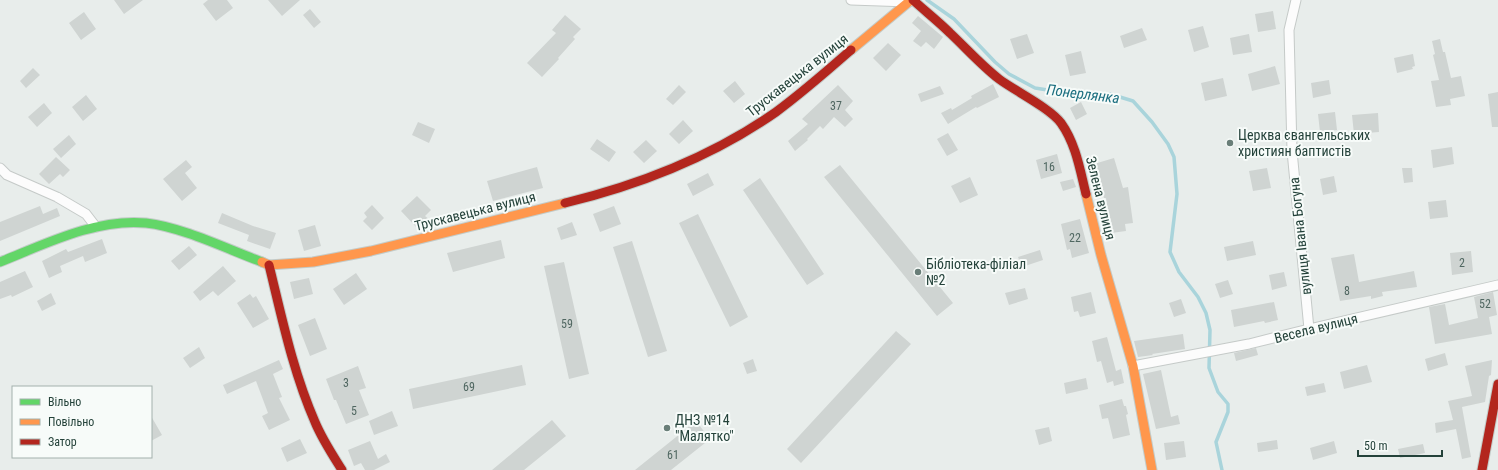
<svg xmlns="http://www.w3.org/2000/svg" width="1498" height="470" font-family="'Roboto Condensed',sans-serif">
	<rect width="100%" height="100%" fill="#e8edeb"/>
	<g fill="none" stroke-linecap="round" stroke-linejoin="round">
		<path stroke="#a9d4db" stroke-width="3.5" d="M927,0L954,19L995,62L1009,74L1035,88L1054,91L1110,94L1133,101L1152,122L1168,144L1174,157L1177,194L1170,252L1179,272L1198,297L1206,313L1210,330L1209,368L1218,392L1228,404V412L1216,442L1222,470"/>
	</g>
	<path fill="#cfd4d2" d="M114,0H143L124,14Z
		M208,0H227L233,8L216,21L203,4Z
		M268,0H300L282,16Z
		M310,9L321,22L314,28L303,15Z
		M1273,11L1276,29L1258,32L1255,14Z
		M84,12L96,29L81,40L69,23Z
		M565,15L581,29L573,37L575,39L558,58L559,59L542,77L527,63L556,33L552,30Z
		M918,16L943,37L934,49L926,42L921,47L913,41L921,31L912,23Z
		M1203,26L1209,47L1194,52L1188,30Z
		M1142,28L1147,40L1124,48L1120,36Z
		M1027,34L1034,53L1017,59L1010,39Z
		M1249,34L1252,52L1233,55L1230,38Z
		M1440,39L1443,52H1445L1451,78L1461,76L1465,96L1450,99L1451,105L1436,107L1431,81L1439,80L1433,55L1435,54L1432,41Z
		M888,43L901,55L886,71L873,58Z
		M1081,51L1086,73L1070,76L1065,55Z
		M1413,54L1415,66L1412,67L1413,69L1397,73L1394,58Z
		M1275,66L1280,84L1252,91L1248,74Z
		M33,68L40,75L26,88L20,81Z
		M1223,78L1227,96L1205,101L1201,83Z
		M1329,80L1331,94L1313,98L1311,83Z
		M735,81L745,94L734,103L723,91Z
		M993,84L999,97L977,108L976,107L948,124L941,113L951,108L952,110L972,98L971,96Z
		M679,85L686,92L673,105L666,99Z
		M838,85L853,101L845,110L853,119L845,127L834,117L823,129L820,126L807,139L808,140L795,151L788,141L808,124L802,119Z
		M940,86L944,94L921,102L918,94Z
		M1498,92V127H1492L1488,94Z
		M86,95L97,109L83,121L72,107Z
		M1081,102L1087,114L1076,120L1070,108Z
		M44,103L52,113L37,127L28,117Z
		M1335,112L1337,130L1320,132L1318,114Z
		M1378,113L1379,132L1354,134L1352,115Z
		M683,120L693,131L679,144L669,134Z
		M418,122L435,129L429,143L412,135Z
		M948,133L958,150L947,156L937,139Z
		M69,135L76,144L61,158L53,149Z
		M597,139L616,152L609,162L590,149Z
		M646,140L657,151L644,163L633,152Z
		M1452,147L1454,164L1433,168L1431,150Z
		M1057,154L1062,173L1041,179L1036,160Z
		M56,157L70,170L63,177L60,174L49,184L39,174Z
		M1114,158L1123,188L1128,187L1133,223L1125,224L1126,231L1111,233L1106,198H1104L1094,164Z
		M186,160L192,167L185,173L197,188L182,201L163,179Z
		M840,165L953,303L937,316L824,177Z
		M537,167L543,188L493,201L487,181Z
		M1267,168L1271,188L1253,191L1249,171Z
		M1402,168H1412L1413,182L1404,183Z
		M708,173L714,185L693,196L687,184Z
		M1334,176L1337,192L1323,195L1320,179Z
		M970,177L978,195L960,203L951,186Z
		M760,178L824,274L807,285L743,190Z
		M1073,179L1076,187L1063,191L1060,182Z
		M417,196L431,210L425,216L430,220L422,228L419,225L417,228L401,211Z
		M1446,200L1448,217L1430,219L1428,202Z
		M372,205L384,218L372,230L363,221L367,217L364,213Z
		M40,206L43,214L57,208L60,216L0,241V222Z
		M614,206L621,224L600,232L593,214Z
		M222,213L253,226L276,233L270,249L247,241L249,235L218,223Z
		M698,214L748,317L730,327L679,223Z
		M1080,219L1089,253L1072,258L1070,249L1067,250L1061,224Z
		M572,222L577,235L561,240L557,228Z
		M315,225L321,246L304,251L298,230Z
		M102,239L107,253L85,262L83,256L60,266L62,272L49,278L42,261L66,249L68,252Z
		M501,240L505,258L453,272L447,253Z
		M632,241L667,351L648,357L613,247Z
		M1253,241L1256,255L1227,261L1224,247Z
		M189,246L197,255L179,270L171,261Z
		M1040,250L1043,260L1022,267L1018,257Z
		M1471,251L1473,272L1452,275L1450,253Z
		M1354,254L1359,282L1414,271L1417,287L1382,292L1383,296L1371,299V296L1340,301L1331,258Z
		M564,262L589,374L569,379L544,266Z
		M223,266L236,281L218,296L213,291L200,301L193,292Z
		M25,271L33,287L12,297L11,295L0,299V282Z
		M1284,272L1287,286L1272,290L1269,275Z
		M356,273L367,289L344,305L333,289Z
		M309,278L313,294L294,299L290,282Z
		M1228,280L1233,294L1220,298L1215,284Z
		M1025,288L1028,299L1009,305L1005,293Z
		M1091,292L1096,313L1080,317L1078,311L1074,312L1071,297Z
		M1493,292L1497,315L1489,317L1492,334L1435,344L1429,307L1445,304L1449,325L1478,318L1474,297Z
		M51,293L56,304L42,311L37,301Z
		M250,294L253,298L256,296L269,319L253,328L237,303Z
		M1181,299L1186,313L1174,317L1169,303Z
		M1274,302L1278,320L1265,323L1264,321L1234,327L1231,310Z
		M315,318L327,349L310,356L298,325Z
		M896,331L911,344L801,463L787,449Z
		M1183,334L1185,349L1152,354L1153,355L1138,357L1134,341Z
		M1107,337L1116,371L1121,369L1124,383L1114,386L1113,381L1107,383L1101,361L1097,362L1092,341Z
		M199,347L205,358L190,368L183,358Z
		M1256,348L1258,355L1236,361L1234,353Z
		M1445,353L1448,365L1428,371L1425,359Z
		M753,359L757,371L747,374L743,363Z
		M279,360L283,369L273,374L282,397L279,398L290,420L269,430L262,416L268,413L256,381L227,394L223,385Z
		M1492,360L1491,375L1489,376L1485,402L1462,407L1471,457L1462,459L1456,429L1436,433L1435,423L1453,420L1448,401L1472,396L1465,366Z
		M522,365L526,385L413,409L409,389Z
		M1367,365L1372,382L1344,389L1340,372Z
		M358,366L366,388L359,390L369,415L346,424L336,400H334L326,379Z
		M1161,370L1171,417L1178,415L1180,424L1156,429L1143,374Z
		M1086,378L1088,389L1066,394L1064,383Z
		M1324,383L1326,392L1307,396L1305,387Z
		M1122,399L1124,406H1126L1128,414L1126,415L1130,435L1113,439L1108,418L1102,419L1099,405Z
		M392,411L398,426L374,435L369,421Z
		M151,416L162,435L151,441Z
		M552,420L566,436L524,470H492Z
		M696,421L710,439L671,470H635Z
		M1049,427L1052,441L1039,445L1035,430Z
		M300,439L307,453L287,462L281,448Z
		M1277,440L1278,449L1258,452L1257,443Z
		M370,441L378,459L386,454L390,462L374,470H365L361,463L354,466L348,450Z
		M1184,441L1186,457L1166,460L1164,443Z
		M1334,441L1337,453L1313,460L1310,448Z
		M1423,444L1425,453L1400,458L1398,449Z"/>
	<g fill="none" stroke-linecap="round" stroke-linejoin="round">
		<g stroke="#c5cac8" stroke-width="11">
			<path id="street" d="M851,0L909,2
				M1296,0L1289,30L1292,151L1309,329
				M0,168L7,175L57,197L86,214L96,227
				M1133,366L1249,344L1309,329L1498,285"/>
		</g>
		<g stroke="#c3cbc8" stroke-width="11">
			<path id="fast" d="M0,262C45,244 97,218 146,223C182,227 227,249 262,262"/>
		</g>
		<g stroke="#c3cbc8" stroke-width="11">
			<path id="slow" d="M851,50L911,0
				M1086,194L1101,255L1133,366L1152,470
				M262,262L269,265L313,262L371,251L565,203"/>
		</g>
		<g stroke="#c3cbc8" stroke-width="11">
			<path id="jam" d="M913,0C925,11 938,21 950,33C966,48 981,65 999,79C1015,91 1050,108 1061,123C1076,144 1080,170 1086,194
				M565,203C639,185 713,156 776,112C802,93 827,71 851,50
				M269,265C282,318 293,372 315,422C322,439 332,454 342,470
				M1482,470L1498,384"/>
		</g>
		<use href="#street" stroke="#fcfcfc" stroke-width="9"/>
		<use href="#fast" stroke="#63d668" stroke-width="9"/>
		<use href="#slow" stroke="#ff974d" stroke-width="9"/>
		<use href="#jam" stroke="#b3261e" stroke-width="9"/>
	</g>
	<g fill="#697e78" stroke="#f7fbf9" stroke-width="1.5">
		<circle cx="1230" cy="143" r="4"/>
		<circle cx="918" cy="272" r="4"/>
		<circle cx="667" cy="428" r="4"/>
	</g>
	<g text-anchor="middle" stroke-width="4" stroke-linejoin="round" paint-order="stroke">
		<g font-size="12" fill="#506761">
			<text x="836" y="110">37</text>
			<text x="1049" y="171">16</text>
			<text x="1075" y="242">22</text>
			<text x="1462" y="267">2</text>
			<text x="1347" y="295">8</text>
			<text x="1485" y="308">52</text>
			<text x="567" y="328">59</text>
			<text x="346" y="387">3</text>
			<text x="469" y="391">69</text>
			<text x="354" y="415">5</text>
			<text x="673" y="459">61</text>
		</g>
		<g font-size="14" fill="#24423a" stroke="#f7fbf9">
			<text transform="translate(797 75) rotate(-38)" y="5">Трускавецька вулиця</text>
			<text transform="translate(1101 198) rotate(76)" y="5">Зелена вулиця</text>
			<text transform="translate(475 211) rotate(-14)" y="5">Трускавецька вулиця</text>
			<text transform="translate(1300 236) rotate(-96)" y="5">вулиця Івана Богуна</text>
			<text transform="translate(1316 328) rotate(-14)" y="5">Весела вулиця</text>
		</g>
		<g font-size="14" fill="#24423a" stroke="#f7fbf9" text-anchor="start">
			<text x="1238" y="140">Церква євангельських<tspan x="1238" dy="16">християн баптистів</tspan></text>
			<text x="926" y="269">Бібліотека-філіал<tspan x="926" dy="16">№2</tspan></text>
			<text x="675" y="425">ДНЗ №14<tspan x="675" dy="16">"Малятко"</tspan></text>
		</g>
		<g font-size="15" font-style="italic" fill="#1c6f80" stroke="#f7fbf9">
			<text transform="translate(1083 94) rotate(7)" y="5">Понерлянка</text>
		</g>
	</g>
	<rect x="12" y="386" width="140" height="72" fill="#f7fbf9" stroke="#a3b1ad"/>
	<rect x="20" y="399" width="20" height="6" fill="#63d668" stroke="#a3b1ad"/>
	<text x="48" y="406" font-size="12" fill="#24423a">Вільно</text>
	<rect x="20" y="419" width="20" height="6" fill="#ff974d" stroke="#a3b1ad"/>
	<text x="48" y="426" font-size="12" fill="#24423a">Повільно</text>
	<rect x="20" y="439" width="20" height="6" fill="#b3261e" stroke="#a3b1ad"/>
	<text x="48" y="446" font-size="12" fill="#24423a">Затор</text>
	<path d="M1358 450v6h84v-6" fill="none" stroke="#24423a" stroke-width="2"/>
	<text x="1364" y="450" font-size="12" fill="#24423a" stroke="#f7fbf9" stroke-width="3" paint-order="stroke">50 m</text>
</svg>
